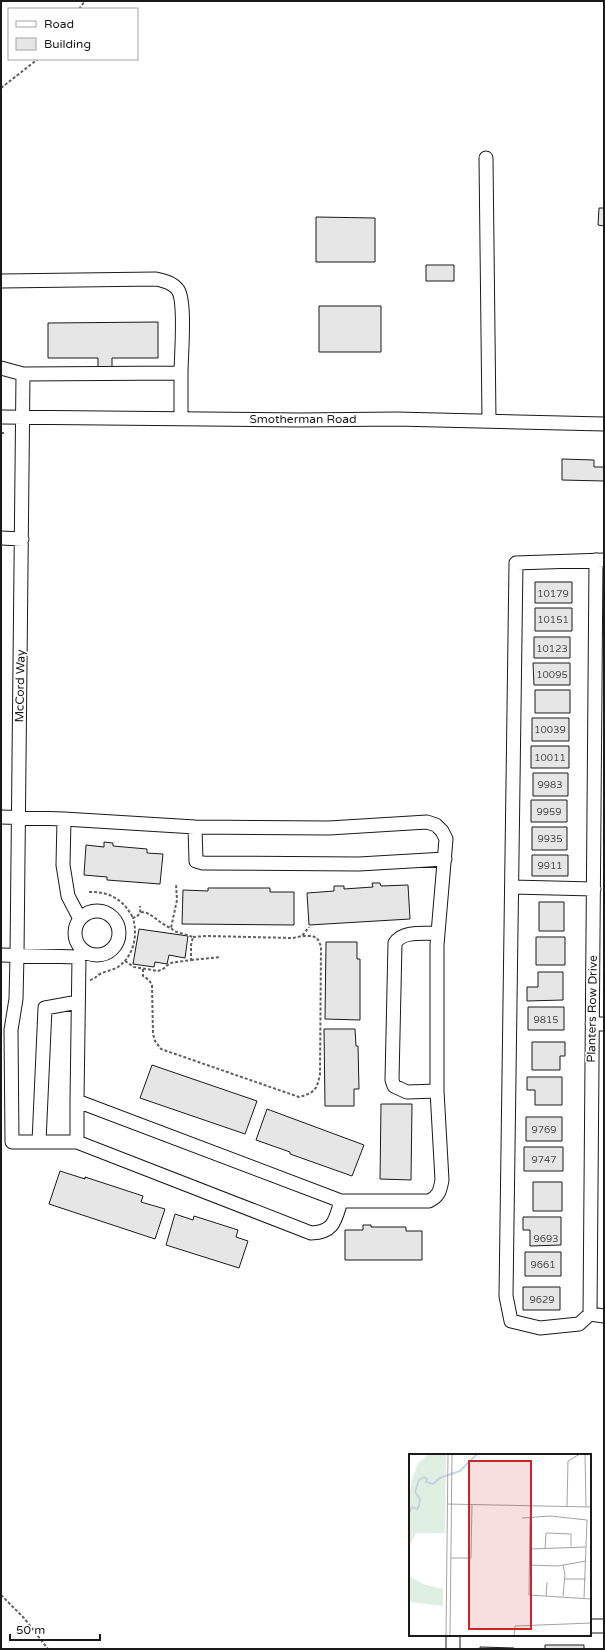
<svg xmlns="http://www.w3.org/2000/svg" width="605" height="1650" font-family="'Varela Round',sans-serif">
	<rect width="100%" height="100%" fill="#fff"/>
	<path fill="#e6e6e6" stroke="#1a1a1a" d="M599,208H604V226L598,225Z
		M316,217L375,218V262H316Z
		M426,265H454V281H426Z
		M319,306H381V352H319Z
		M158,322V358H112V368H98V358H48V323Z
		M562,459L594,460V467H604V481L562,480Z
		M535,582H572V603H535Z
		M535,608H572V631H535Z
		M534,637H570V658H534Z
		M533,663H570V685H534Z
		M535,690H570V713H535Z
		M532,718H569V741H532Z
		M531,746H569V768H531Z
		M533,773H568V796H533Z
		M531,800H567V822H531Z
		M532,827H567V850H532Z
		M104,842L113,843V846L147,849V853L163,854L160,884L107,880V877L84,875L86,845L104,847Z
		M532,855H568V876H532Z
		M372,883H380L381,886L408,885L410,919L309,925L307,893L334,891V886H344V889L373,887Z
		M208,888H270V892H294V925L182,924L183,890L208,891Z
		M539,902H564V931H539Z
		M139,929L188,936L185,958L169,955L167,964L155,962L154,967L133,964Z
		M536,937H565V965H536Z
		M326,942H357V959H360V1020L325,1019Z
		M538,972H563V1000L527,1001V987H538Z
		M528,1007H564V1030H528Z
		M324,1029H355L356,1046H358L359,1089H354V1106H325Z
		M532,1042H565V1056H560V1070H532Z
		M152,1065L257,1101L245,1134L140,1098Z
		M527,1077H562V1105H535V1090H527Z
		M381,1104H412L411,1180L380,1179Z
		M267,1109L364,1145L352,1176L290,1154V1152L256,1140Z
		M526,1117H562V1141H526Z
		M524,1147H563V1171H524Z
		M60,1171L85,1179V1177L143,1196L141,1202L165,1209L155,1239L49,1204Z
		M533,1182H562V1211H533Z
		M175,1214L193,1220L194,1216L238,1230L236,1237L248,1241L239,1268L166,1245Z
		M523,1217H561V1245L530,1246V1230H523Z
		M363,1225H371V1227H406V1231H422V1260H345V1230H363Z
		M525,1252H561V1276H525Z
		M523,1287H560V1310H523Z
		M545,1645H584V1649H545Z
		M480,1647L514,1648V1649H480Z"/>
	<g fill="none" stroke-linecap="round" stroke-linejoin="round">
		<g stroke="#1a1a1a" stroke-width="15">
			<path id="minor" d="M486,158L489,420
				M1,281L156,279C165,281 173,283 178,290C186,302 181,357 181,373
				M1,368L23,374L181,373V418
				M23,374L17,955L16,999L11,1030L12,1142H77
				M1,417L299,420L396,419L604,424
				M1,538L22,539
				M1,817L64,819
				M195,827L196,861L203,863L359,864L445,859
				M512,887L594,889
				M75 933a22 22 0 1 1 44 0a22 22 0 1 1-44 0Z
				M1,955L79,957L85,952
				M79,957L77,1101L341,1201H429C439,1196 440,1191 442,1180L437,1091V945L446,839L442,831L436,825L427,822L329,828L195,827L64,819L63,865L68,896L80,919
				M592,1024H604
				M437,1091L407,1092L394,1086L392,1080L395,943C403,930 425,934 438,933
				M77,1101V1142L311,1233C334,1232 335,1221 341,1201
				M39,1142L45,1008L78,1002
				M590,1314L579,1324L540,1328L511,1321L506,1296L516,563L604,560
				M590,1314L596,560
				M590,1314L604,1316
				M590,1626H604
				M453,1635V1649"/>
		</g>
		<path stroke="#5f5f5f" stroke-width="2" stroke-dasharray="3 2" stroke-linecap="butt" d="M79,9L85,1
			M1,88L38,59
			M1,433H5
			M89,892C109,891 124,900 133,918
			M141,912C152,912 159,924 171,928L177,900L176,884
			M193,937L206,936L293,938L302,936L309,927
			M191,960L221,957
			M125,961L134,967L158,971L163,969L170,963L191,960V945L193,937L174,931L171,928
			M143,969V976L149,980L152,985L153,1034L155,1041L161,1049L299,1097C314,1093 317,1090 320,1074L321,946L317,938L312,936H302
			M90,980C95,979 96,976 100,974C106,971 113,970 118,967C134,956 138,935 133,918C140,915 141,913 140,906
			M1,1595L24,1618L48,1649"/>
		<use href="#minor" stroke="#fff" stroke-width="13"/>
	</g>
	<g text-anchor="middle" stroke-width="3" stroke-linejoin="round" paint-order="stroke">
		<g font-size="10" fill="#4d4d4d">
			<text x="553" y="597">10179</text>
			<text x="553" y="623">10151</text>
			<text x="552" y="652">10123</text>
			<text x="552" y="678">10095</text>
			<text x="550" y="733">10039</text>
			<text x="550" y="761">10011</text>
			<text x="550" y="788">9983</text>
			<text x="549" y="815">9959</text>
			<text x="550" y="842">9935</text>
			<text x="550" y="869">9911</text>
			<text x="546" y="1023">9815</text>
			<text x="544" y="1133">9769</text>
			<text x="544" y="1163">9747</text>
			<text x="546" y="1242">9693</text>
			<text x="543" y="1268">9661</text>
			<text x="542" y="1303">9629</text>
		</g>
		<g font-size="12" fill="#1a1a1a" stroke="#fff">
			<text x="303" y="423">Smotherman Road</text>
			<text transform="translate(20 686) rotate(-89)" y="4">McCord Way</text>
			<text transform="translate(592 1009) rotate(-89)" y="4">Planters Row Drive</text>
		</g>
	</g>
	<g transform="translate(409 1454)">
		<rect width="182" height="182" fill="#fff"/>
		<path d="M20,0H37L36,79H7L0,93V42L3,25L9,9ZM0,122L14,130L34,135V152L0,148Z" fill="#e0efe3"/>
		<path fill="none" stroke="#c6d2dc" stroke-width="2" d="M0,58L3,53L8,55L10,52L11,45L6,38L10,26L15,23L18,25L17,28L24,30L31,24L51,17L68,0"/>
		<path fill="none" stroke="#a3a3a3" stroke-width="1" d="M176,0L177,53M38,50L182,53M158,52L159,7L171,0M113,64L141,62L178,66L175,144M121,64L120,141L182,145M121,95L177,93M136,95L137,79L162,80V92M42,104H62L63,50M120,111L149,112L177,107M156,125H177M137,142L138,128M154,142L156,120L154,111M37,182L39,0M41,182L43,0M105,182L106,172L182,169"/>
		<path fill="#c62828" fill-opacity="0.15" stroke="#c62828" stroke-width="2" d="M60,7H122V175H60Z"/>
		<rect width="182" height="182" fill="none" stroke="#1a1a1a" stroke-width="2"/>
	</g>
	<rect width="605" height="1650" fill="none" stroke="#1a1a1a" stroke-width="4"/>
	<rect x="8" y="8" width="130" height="52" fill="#ffffff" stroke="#a3a3a3"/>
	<rect x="16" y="21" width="20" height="6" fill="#ffffff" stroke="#a3a3a3"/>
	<text x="44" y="28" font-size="12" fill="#1a1a1a">Road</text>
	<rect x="16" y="38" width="20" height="12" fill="#e6e6e6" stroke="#a3a3a3"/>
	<text x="44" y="48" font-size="12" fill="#1a1a1a">Building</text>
	<path d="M10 1634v6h90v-6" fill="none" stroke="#1a1a1a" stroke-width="2"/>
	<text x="16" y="1634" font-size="12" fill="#1a1a1a" stroke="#ffffff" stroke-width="3" paint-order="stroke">50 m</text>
</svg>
